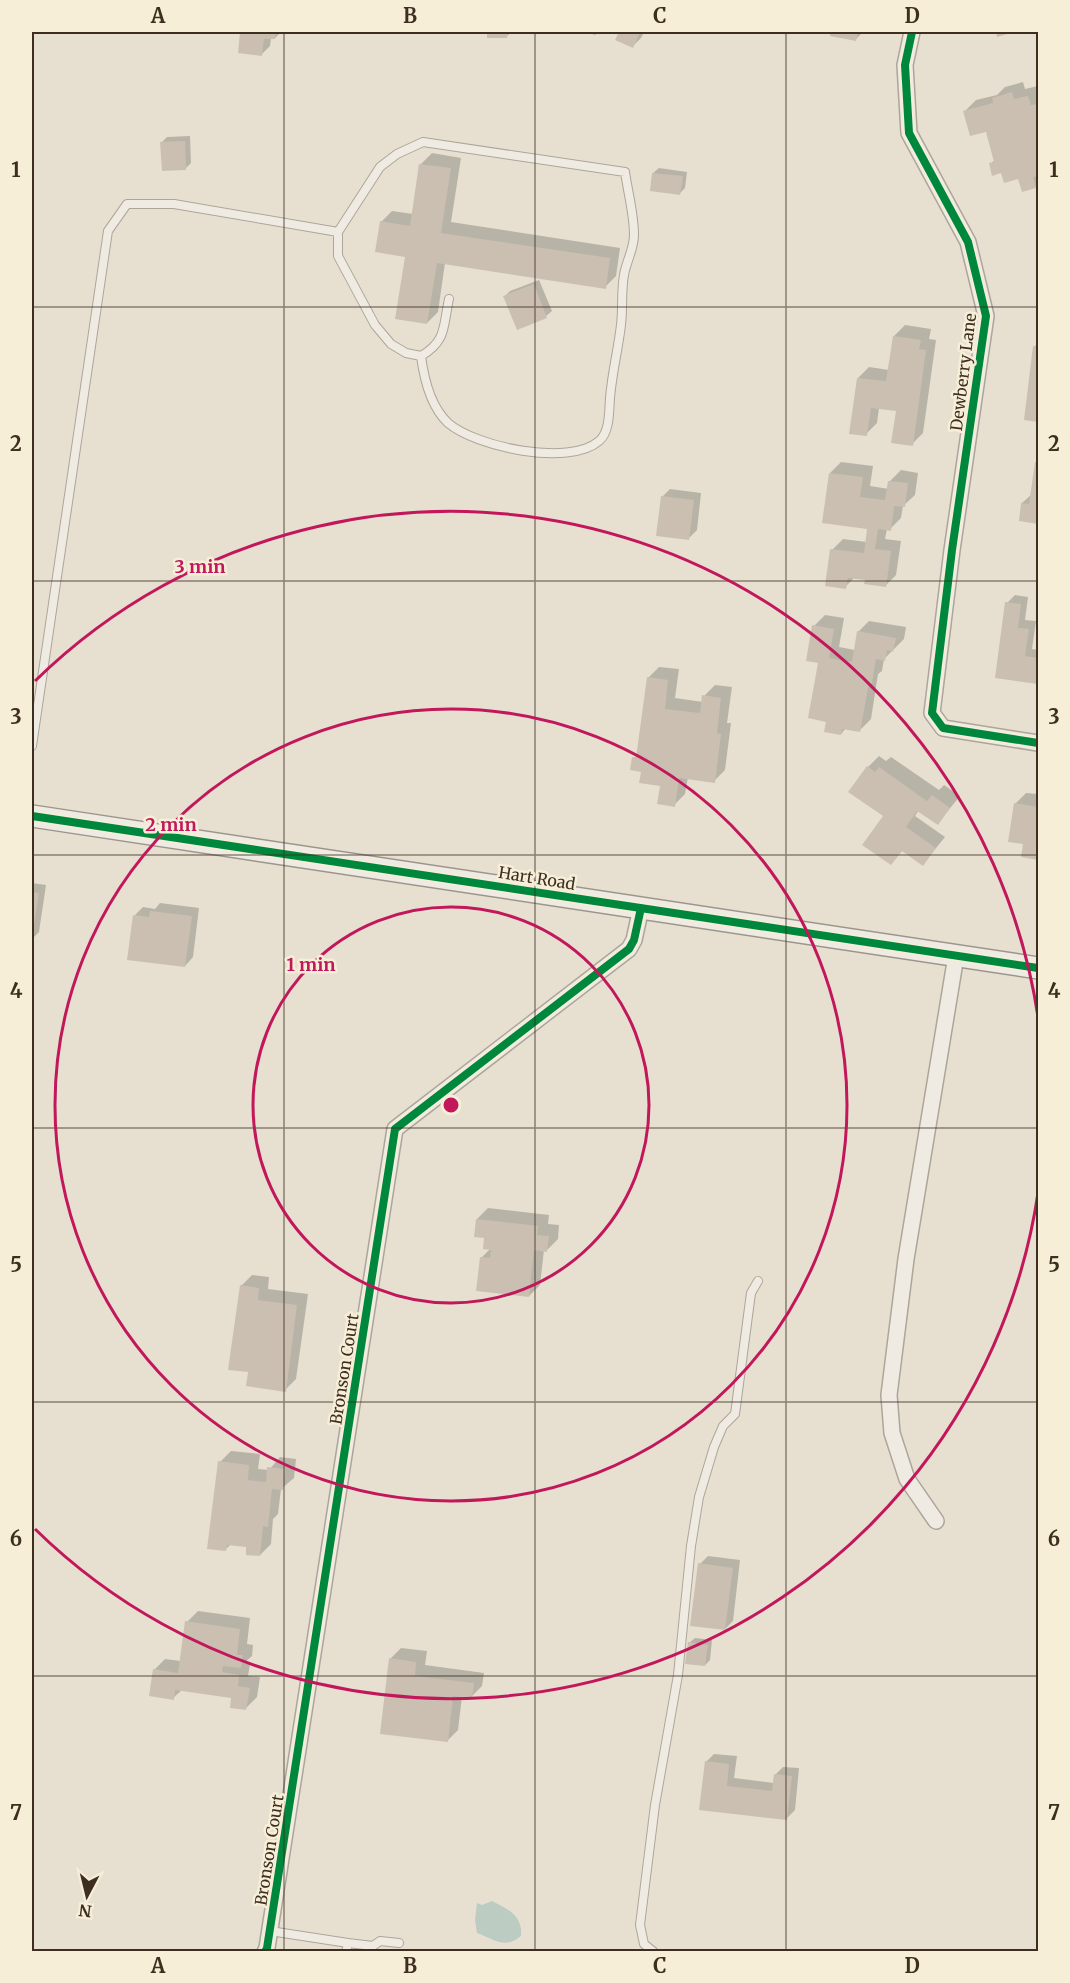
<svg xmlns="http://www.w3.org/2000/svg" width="1070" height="1983" font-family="Merriweather,serif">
	<rect width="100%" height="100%" fill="#e7e0d1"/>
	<path fill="#bcccc2" d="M492,1901C508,1909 523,1916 521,1936C504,1950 494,1939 477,1933L475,1920L477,1903L482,1905Z"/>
	<path fill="#0003" d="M241,32H281L275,38H271L270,46L262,54L240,52Z
		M488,32H511L507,36L488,37Z
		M587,32H599L595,35Z
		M621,32H644L641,38L633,46L617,39Z
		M827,32H863L856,39Z
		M1023,82L1025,89L1038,86V183L1035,187L1020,177L1002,172L990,164L995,160L987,130L965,111L976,100L997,95L1005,87Z
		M190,136L191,163L186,168L161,143L167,137Z
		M432,153L461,158L451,222L620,248L616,276L605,287L445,263L438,312L427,323L406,255L381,222L392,211L413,214L421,164Z
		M659,168L687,172L685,188L680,193L653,173Z
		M539,280L552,311L546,316L517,328L505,296L510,291Z
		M905,325L931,329L929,339L936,340L923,433L912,444L898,410L879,408L877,423L866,434L858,378L869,367L889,370L894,336Z
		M1038,343V420L1026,419L1035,346Z
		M1038,461V522L1020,520L1022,503L1031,495L1036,463Z
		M841,462L873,466L870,486L889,489L890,481L901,470L918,473L915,495L903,506L901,518L890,529H887L885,539L901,541L896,575L885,586L867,579L855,577L845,587L832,550L843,539L867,542L869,528L830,473Z
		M670,489L701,493L697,530L689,538L662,497Z
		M1015,595L1028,597L1025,620L1036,621L1032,649L1038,650V682L997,677L1007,603Z
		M825,615L844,618L839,647L855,650L858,632L869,621L906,627L904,639L884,659L882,671L878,674L871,719L860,730L846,728L841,734L828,720L814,626Z
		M659,667L679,669L675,698L703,702L704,696L715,685L732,687L727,723H731L725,770L714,781L688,777L685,794L674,805L662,785L643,770L634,758L638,754L648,678Z
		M879,756L886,761L891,757L939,790L944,785L960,796L938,823L919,810L915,816L945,837L923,864L903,850L891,863L885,816L850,791L868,767Z
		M1026,793L1038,794V858L1023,856L1025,843L1015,804Z
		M32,883L46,885L39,932L32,939Z
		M160,903L199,908L193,957L185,966L135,915L143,907L155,909Z
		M488,1208L549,1215L548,1224L559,1225L558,1239L547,1250H544L540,1285L529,1296L481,1258L491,1248L477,1219Z
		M252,1275L269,1277L268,1289L308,1294L296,1379L285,1390L249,1371L241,1286Z
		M231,1451L260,1454L258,1469L269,1470L280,1457L296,1459L294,1478L281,1489L278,1514L273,1519L271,1544L260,1555L248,1546L231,1544L226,1549L220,1462Z
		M708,1556L740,1560L733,1621L725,1629L700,1564Z
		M198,1611L250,1618L247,1644L253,1645L252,1656L244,1663L250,1664L248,1676L260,1677L257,1697L246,1708L233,1697L182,1690L173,1698L154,1670L165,1659L181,1661L187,1622Z
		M695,1638L712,1640L710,1660L705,1665L689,1643Z
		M401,1648L427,1651L425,1665L484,1673L482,1686L471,1697L462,1696L458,1730L447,1741L390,1659Z
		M714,1754L737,1756L734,1778L774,1783L775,1775L783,1767L799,1768L795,1810L787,1818L701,1809L706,1762Z"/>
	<path fill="#cbbfb2" d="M240,32H276L275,39H264L262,56L238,53Z
		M487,32H507V38H487Z
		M619,32H640L633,48L615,40Z
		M826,32H858L856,41L830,36V34Z
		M996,32H1014L997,37Z
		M1012,92L1014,99L1028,96L1031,105L1038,104V127H1036L1038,136V176L1033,177L1036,188L1022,192L1018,179L1004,183L1001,173L992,176L989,163L994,162L986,132L970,136L963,111L993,103L992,98Z
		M185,141L186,170L162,171L160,142Z
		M419,164L451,168L441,233L610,258L606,289L437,263L427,324L395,319L405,257L375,252L380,221L410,226Z
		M652,173L683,176L680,195L650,191Z
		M534,284L547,318L517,330L503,296Z
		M893,336L921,340L919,349L926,350L913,446L891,443L896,411L871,408L867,436L849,434L857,378L886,381Z
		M1033,346H1038V422L1024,420Z
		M1035,462L1038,463V524L1019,521L1021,503L1029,504Z
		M829,473L863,477L860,497L885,500L888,481L908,483L905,507L894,506L891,531L878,529L875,549L891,551L886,587L864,584L865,580L848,578L846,589L825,586L830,549L864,553L867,529L822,523Z
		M661,496L694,500L689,540L656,536Z
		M1005,602L1021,604L1018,628L1029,629L1025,656L1038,658V684L995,678Z
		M812,625L834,629L829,658L852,662L857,631L896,638L893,652L887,650L885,661L876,659L872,683H869L860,732L842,729L841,735L824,732L826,722L808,718L818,663L806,661Z
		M647,677L668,680L665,709L700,713L702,695L721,698L717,733L721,734L715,783L679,778L675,807L657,804L660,786L639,783L641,772L630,770L632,757L636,758Z
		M867,766L875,772L879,767L927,801L932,795L950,808L938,825L917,811L906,827L936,848L923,866L902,851L891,865L862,845L883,816L848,792Z
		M1014,803L1038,807V860L1021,857L1023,844L1008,842Z
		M32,892L39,893L33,931H32Z
		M150,911L192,916L185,967L127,960L133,915L149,917Z
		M476,1219L538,1226L537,1235L549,1236L547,1252L534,1250L529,1297L476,1291L480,1257L490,1258L491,1250L483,1249L484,1238L474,1237Z
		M240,1285L259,1288L258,1300L297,1305L286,1392L246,1386L248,1372L228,1370Z
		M218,1461L249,1465L248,1480L266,1482L267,1467L285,1469L283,1490L272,1489L268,1527L263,1526L260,1556L246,1555V1547L227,1545L226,1551L207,1549Z
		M698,1563L733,1568L725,1630L690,1626Z
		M185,1621L240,1629L237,1655H243L241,1668L223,1666L222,1672L239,1675L238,1686L250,1688L246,1710L230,1708L231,1698L175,1690L174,1700L149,1696L153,1669L178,1673Z
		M688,1642L708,1645L705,1666L685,1664Z
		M389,1658L416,1662L415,1676L474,1683L472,1699L453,1696L448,1742L380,1734Z
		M705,1761L729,1764L727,1786L772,1791L774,1774L792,1776L787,1820L699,1810Z"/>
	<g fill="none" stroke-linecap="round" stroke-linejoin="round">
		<g stroke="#ada599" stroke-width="10">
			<path id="lane" d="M421,356C424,379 430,406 448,423C476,447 569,467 599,441C610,432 609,411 610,398C612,373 618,350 621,325C623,309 621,292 624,275C626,262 634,249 634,235C634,214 628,193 625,172L423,142L397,154L380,167L338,232V256L375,325L391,344L406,353L421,356C447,341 443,326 449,299
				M32,746L108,231L127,204H174L338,232
				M270,1931L348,1943L346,1952
				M348,1943L373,1946L380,1941L399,1943
				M654,1952L644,1944L640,1925L655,1805L678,1675L691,1546L699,1497L714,1447L723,1426L735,1414L751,1293L758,1281"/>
		</g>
		<g stroke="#ada599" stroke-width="18">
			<path id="street" d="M912,32L905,65L909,133L968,242L986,316L952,550L932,713L943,728L1038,743
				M936,1521L907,1479L892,1433L889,1395L906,1259L956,956
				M265,1952L267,1948L395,1129L629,949L634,940L641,908"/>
		</g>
		<g stroke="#9c958a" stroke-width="24">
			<path id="secondary" d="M32,816L1038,968"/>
		</g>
		<use href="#lane" stroke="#efebe3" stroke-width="8"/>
		<use href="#street" stroke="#efebe3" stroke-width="15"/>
		<use href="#secondary" stroke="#efebe3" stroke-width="21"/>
		<g stroke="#f7eed8" stroke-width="11">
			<path id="cycleway" d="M912,32L905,65L909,133L968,242L986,316L952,550L932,713L943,728L1038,743
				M32,816L1038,968
				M265,1952L267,1948L395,1129L629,949L634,940L641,908"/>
		</g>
		<use href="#cycleway" stroke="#00873e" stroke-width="8"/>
	</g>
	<path fill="none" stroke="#3d2e20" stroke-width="1.5" stroke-opacity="0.55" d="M284,32V1952M535,32V1952M786,32V1952M32,307H1038M32,581H1038M32,855H1038M32,1128H1038M32,1402H1038M32,1676H1038"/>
	<g fill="none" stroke="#c2185b" stroke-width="3">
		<circle cx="451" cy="1105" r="198"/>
		<circle cx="451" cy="1105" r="396"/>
		<path d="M1038 1193A594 594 0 0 1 35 1529M35 681A594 594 0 0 1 1038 1017"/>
	</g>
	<g text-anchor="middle" stroke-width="5" stroke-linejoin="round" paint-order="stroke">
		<g font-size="16" fill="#3d2e20" stroke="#f7eed8">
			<text transform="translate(963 372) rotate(-83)" y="6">Dewberry Lane</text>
			<text transform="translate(537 878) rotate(9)" y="6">Hart Road</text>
			<text transform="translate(344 1369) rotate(-81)" y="6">Bronson Court</text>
			<text transform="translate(269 1850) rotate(-81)" y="6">Bronson Court</text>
		</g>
	</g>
	<circle cx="451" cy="1105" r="9" fill="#c2185b" stroke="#f7eed8" stroke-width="3"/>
	<g font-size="18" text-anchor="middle" font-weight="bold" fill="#c2185b" stroke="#f7eed8" stroke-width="5" stroke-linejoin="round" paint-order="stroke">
		<text x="200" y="573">3 min</text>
		<text x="171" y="831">2 min</text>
		<text x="311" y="971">1 min</text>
	</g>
	<rect width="1070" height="1983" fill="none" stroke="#f7eed8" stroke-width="66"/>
	<g transform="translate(87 1896) rotate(187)" stroke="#f7eed8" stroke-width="4.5" paint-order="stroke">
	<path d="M0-4.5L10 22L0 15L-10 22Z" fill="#3d2e20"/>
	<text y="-9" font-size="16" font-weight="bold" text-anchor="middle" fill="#3d2e20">N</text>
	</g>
	<rect x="33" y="33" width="1004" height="1917" fill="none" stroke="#3d2e20" stroke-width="2"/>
	<g font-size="20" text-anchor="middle" font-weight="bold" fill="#3d2e20">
		<text x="158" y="23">A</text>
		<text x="410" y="23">B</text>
		<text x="660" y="23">C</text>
		<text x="912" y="23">D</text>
		<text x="16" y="177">1</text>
		<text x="1054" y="177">1</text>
		<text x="16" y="451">2</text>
		<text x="1054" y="451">2</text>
		<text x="16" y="724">3</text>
		<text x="1054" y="724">3</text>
		<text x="16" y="998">4</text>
		<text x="1054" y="998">4</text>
		<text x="16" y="1272">5</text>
		<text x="1054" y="1272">5</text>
		<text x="16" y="1546">6</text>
		<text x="1054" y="1546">6</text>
		<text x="16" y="1820">7</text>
		<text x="1054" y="1820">7</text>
		<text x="158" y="1973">A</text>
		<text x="410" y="1973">B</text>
		<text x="660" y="1973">C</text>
		<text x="912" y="1973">D</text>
	</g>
</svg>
